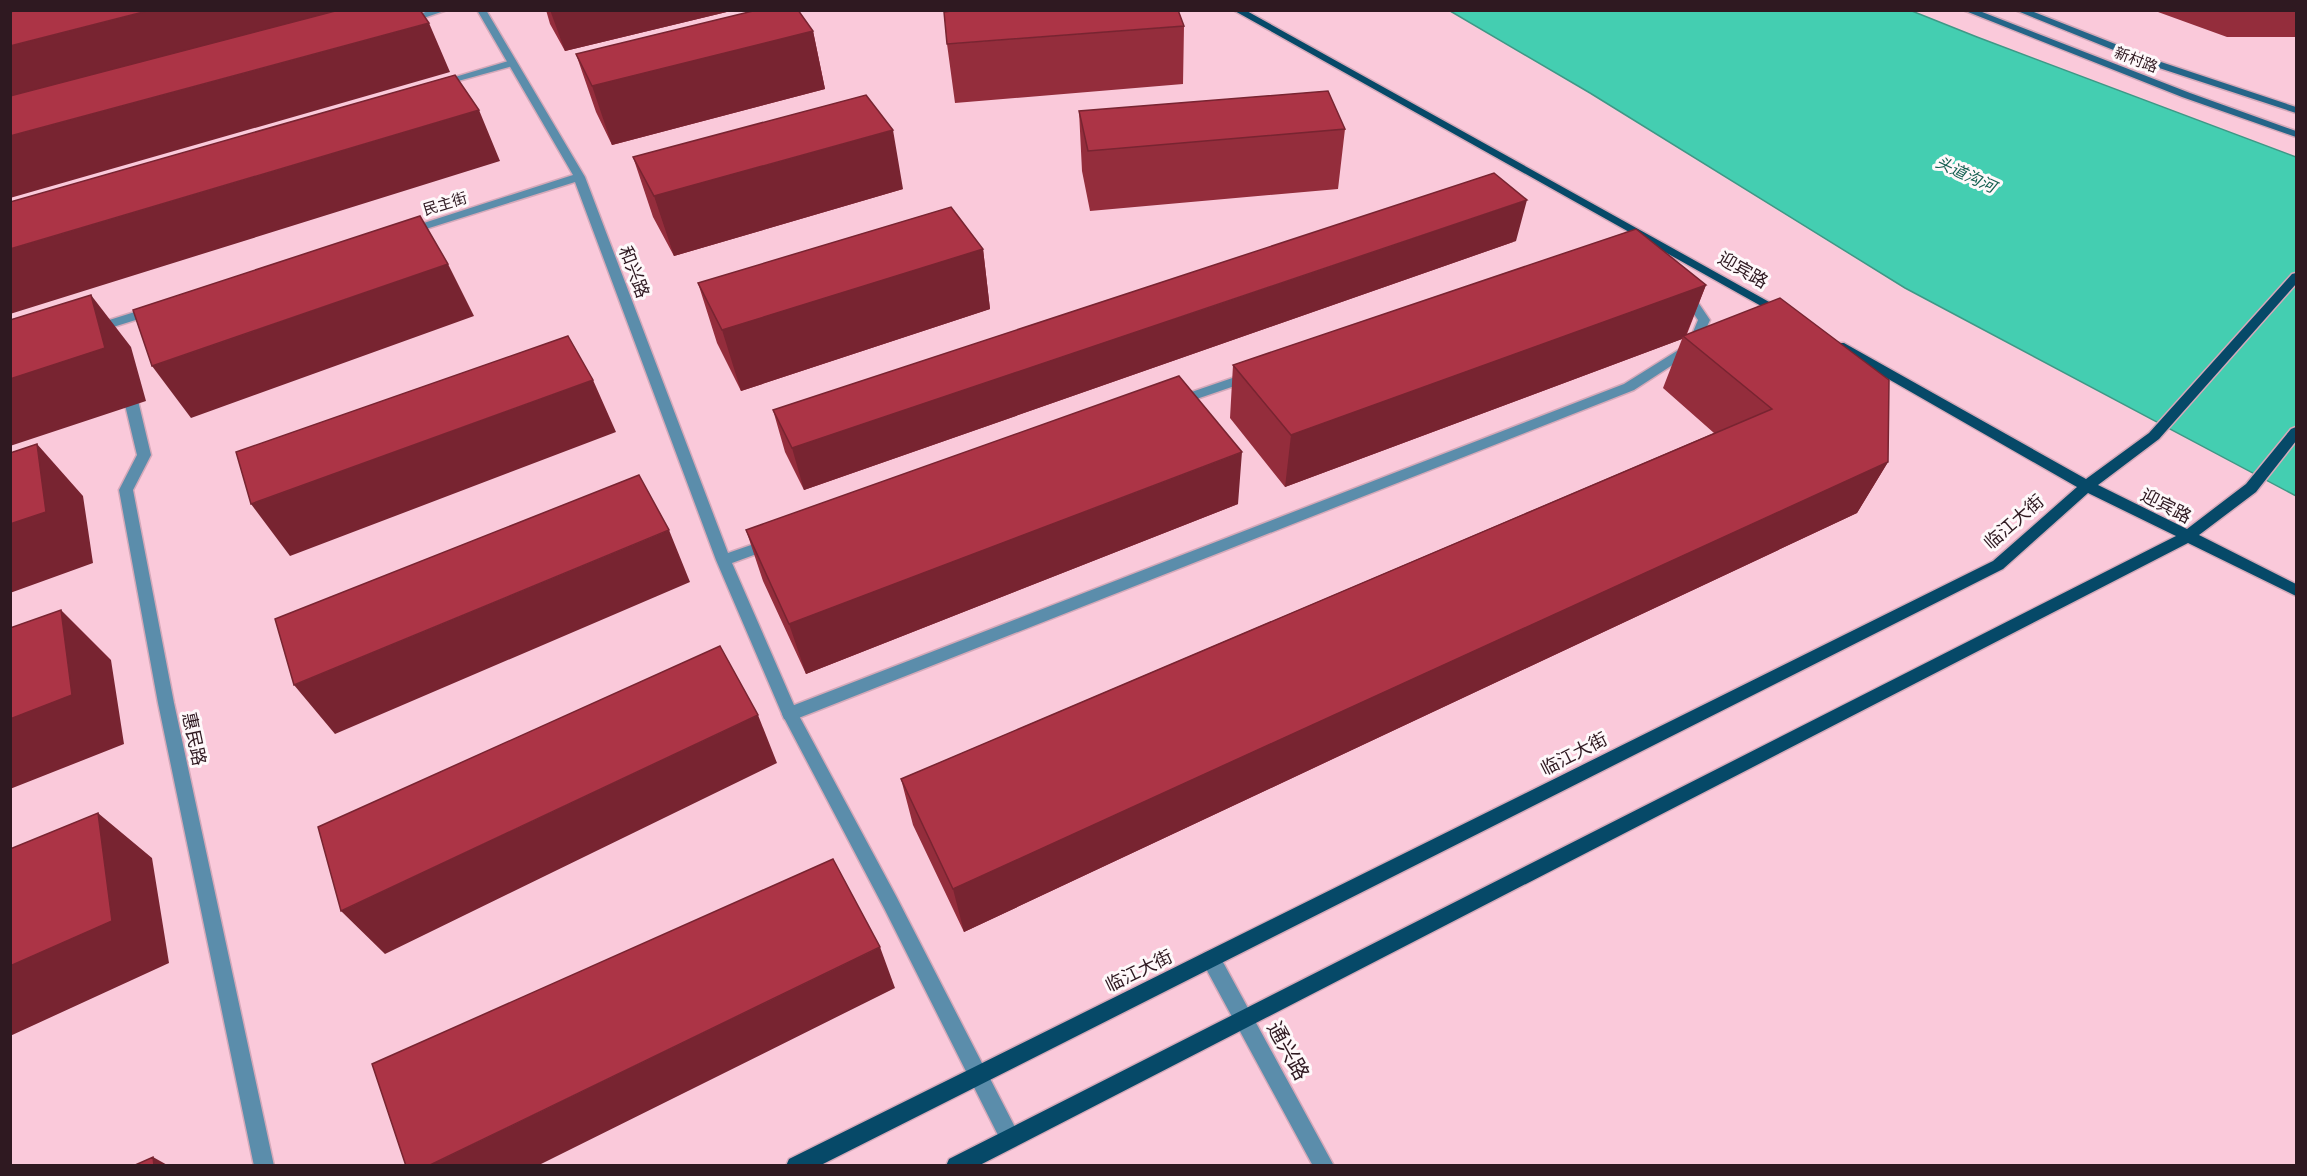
<svg xmlns="http://www.w3.org/2000/svg" width="2307" height="1176" font-family="Georgia,'Noto Sans SC',serif">
	<rect width="100%" height="100%" fill="#fac9da"/>
	<path fill="#44ceb1" stroke="#3e9886" stroke-width="1.5" d="M1450,11H1912L1977,37L2296,157V496L1905,288L1590,93Z"/>
	<g fill="none" stroke-linecap="round" stroke-linejoin="round">
		<g stroke="#d5a9b9" stroke-width="3">
			<path id="lane" d="M512,60L516,61V65L440,86L435,83Z
				M1685,288L1689,289L1710,320L1697,349L1634,390L796,719L790,721L784,719L782,714L784,709L1624,384L1688,344L1698,320L1679,292Z"/>
		</g>
		<g stroke="#d5a9b9" stroke-width="3">
			<path id="street" d="M431,10H447L406,24L401,21Z
				M477,10H486L585,177L728,553L771,538L776,539L778,543L776,547L732,563L797,712L896,896L1017,1131L1020,1138L1017,1145L1010,1148L1003,1145L884,908L782,714L716,560L575,182L410,234H402L400,232L402,230L573,175Z
				M154,306L160,310L158,313L94,333L88,329L90,326Z
				M1250,372L1256,376L1255,379L1176,406L1169,402L1171,399Z
				M128,384L135,388L151,455L133,490L174,703L274,1166H254L158,703L119,490L137,455L121,388Z
				M1211,950L1218,953L1334,1166H1313L1204,965L1202,959L1204,953Z"/>
		</g>
		<g stroke="#d5a9b9" stroke-width="3">
			<path id="secondary" d="M1963,10H1977L2190,93L2296,131V137L2182,97Z
				M2015,10H2029L2161,62L2296,107V113L2153,66Z"/>
		</g>
		<g stroke="#d5a9b9" stroke-width="3">
			<path id="primary" d="M1233,10H1245L1789,313L1787,316H1779Z
				M2296,273V284L2159,439L2098,485L2187,529L2246,484L2291,429L2296,427V441L2256,492L2199,535L2296,584V596L2188,543L978,1166H946L949,1159L2176,536L2088,493L2003,569L819,1166H786L789,1159L1993,561L2077,487L1836,349L1834,346L1836,343H1844L2086,479L2149,433L2292,274Z"/>
		</g>
		<use href="#lane" fill="#5b8dab" fill-rule="evenodd"/>
		<use href="#street" fill="#5b8dab" fill-rule="evenodd"/>
		<use href="#secondary" fill="#256588" fill-rule="evenodd"/>
		<use href="#primary" fill="#064968" fill-rule="evenodd"/>
	</g>
	<path fill="#942d3c" d="M546,10H735L565,51L550,24Z
		M2159,10H2296V37H2227L2158,12Z
		M1184,26L1183,84L955,103L947,44Z
		M813,31L825,89L612,145L596,112L576,54Z
		M1079,111L1345,129L1338,189L1090,211L1082,171Z
		M633,157L903,189L674,256L653,217Z
		M1516,241L804,490L785,452L773,410Z
		M983,249L990,309L741,391L717,343L698,283Z
		M1706,285L1687,334L1888,462L1857,513L964,932L913,825L901,779L1714,433L1663,388L1682,339L1285,487L1230,418L1233,365Z
		M1238,504L806,674L763,581L746,530Z"/>
	<path fill="#782431" d="M151,10H368L10,105V46Z
		M550,10H735L565,51Z
		M429,23L450,72L10,198V136Z
		M813,31L825,89L612,145L592,86Z
		M479,110L500,161L10,314V249Z
		M893,130L903,189L674,256L654,196Z
		M1527,200L1516,241L804,490L792,448Z
		M983,249L990,309L741,391L722,330Z
		M448,264L474,316L191,418L152,366Z
		M1706,285L1685,337L1683,336L1682,339L1285,487L1291,435Z
		M91,295L131,347L146,401L10,446V379Z
		M593,380L616,432L290,556L251,504Z
		M37,444L83,496L93,563L10,593V524Z
		M1242,452L1238,504L806,674L789,624Z
		M1888,462L1857,513L964,932L953,889Z
		M669,530L690,582L335,734L294,685Z
		M61,610L111,660L124,744L10,789V719Z
		M758,715L777,763L385,954L341,911Z
		M98,813L152,858L169,963L10,1036V966Z
		M880,947L895,988L537,1166H428Z
		M153,1157L169,1166H154Z"/>
	<path fill="#ac3446" stroke="#782431" stroke-width="1.5" d="M18,10H151L10,46V12Z
		M339,10H420L429,23L10,136V96Z
		M757,10H798L813,31L592,86L576,54Z
		M958,10H1178L1184,26L947,44L944,12Z
		M455,75L479,110L10,249V202Z
		M1328,91L1345,129L1088,151L1079,111Z
		M866,95L893,130L654,196L633,157Z
		M1494,173L1527,200L792,448L773,410Z
		M951,207L983,249L722,330L698,283Z
		M420,216L448,264L152,366L133,310Z
		M1636,229L1706,285L1291,435L1233,365Z
		M91,295L105,348L10,379V320Z
		M1780,298L1889,380L1888,462L953,889L901,779L1772,409L1683,336Z
		M568,336L593,380L251,504L236,452Z
		M1179,376L1242,452L789,624L746,530Z
		M37,444L46,512L10,524V453Z
		M639,475L669,530L294,685L275,619Z
		M61,610L72,695L10,719V628Z
		M720,646L758,715L341,911L318,827Z
		M98,813L112,921L10,966V849Z
		M833,859L880,947L428,1166H406L372,1064Z
		M153,1157L154,1166H133Z"/>
	<g text-anchor="middle" stroke-width="6" stroke-linejoin="round" paint-order="stroke">
		<g font-size="15" fill="#2f1921" stroke="#fef8fa">
			<text transform="translate(2136 60) rotate(21)" y="5">新村路</text>
			<text transform="translate(445 204) rotate(-17)" y="5">民主街</text>
		</g>
		<g font-size="16" font-style="italic" fill="#145f50" stroke="#fef8fa">
			<text transform="translate(1966 174) rotate(25)" y="6">头道沟河</text>
		</g>
		<g font-size="18" fill="#2f1921" stroke="#fef8fa">
			<text transform="translate(1743 270) rotate(30)" y="6">迎宾路</text>
			<text transform="translate(634 272) rotate(69)" y="6">和兴路</text>
			<text transform="translate(2166 506) rotate(27)" y="6">迎宾路</text>
			<text transform="translate(2014 522) rotate(-41)" y="6">临江大街</text>
			<text transform="translate(194 739) rotate(78)" y="6">惠民路</text>
			<text transform="translate(1574 754) rotate(-27)" y="6">临江大街</text>
			<text transform="translate(1139 971) rotate(-26)" y="6">临江大街</text>
		</g>
		<g font-size="21" fill="#2f1921" stroke="#fef8fa">
			<text transform="translate(1288 1051) rotate(61)" y="7">通兴路</text>
		</g>
	</g>
	<rect width="2307" height="1176" fill="none" stroke="#2f1921" stroke-width="24"/>
</svg>
